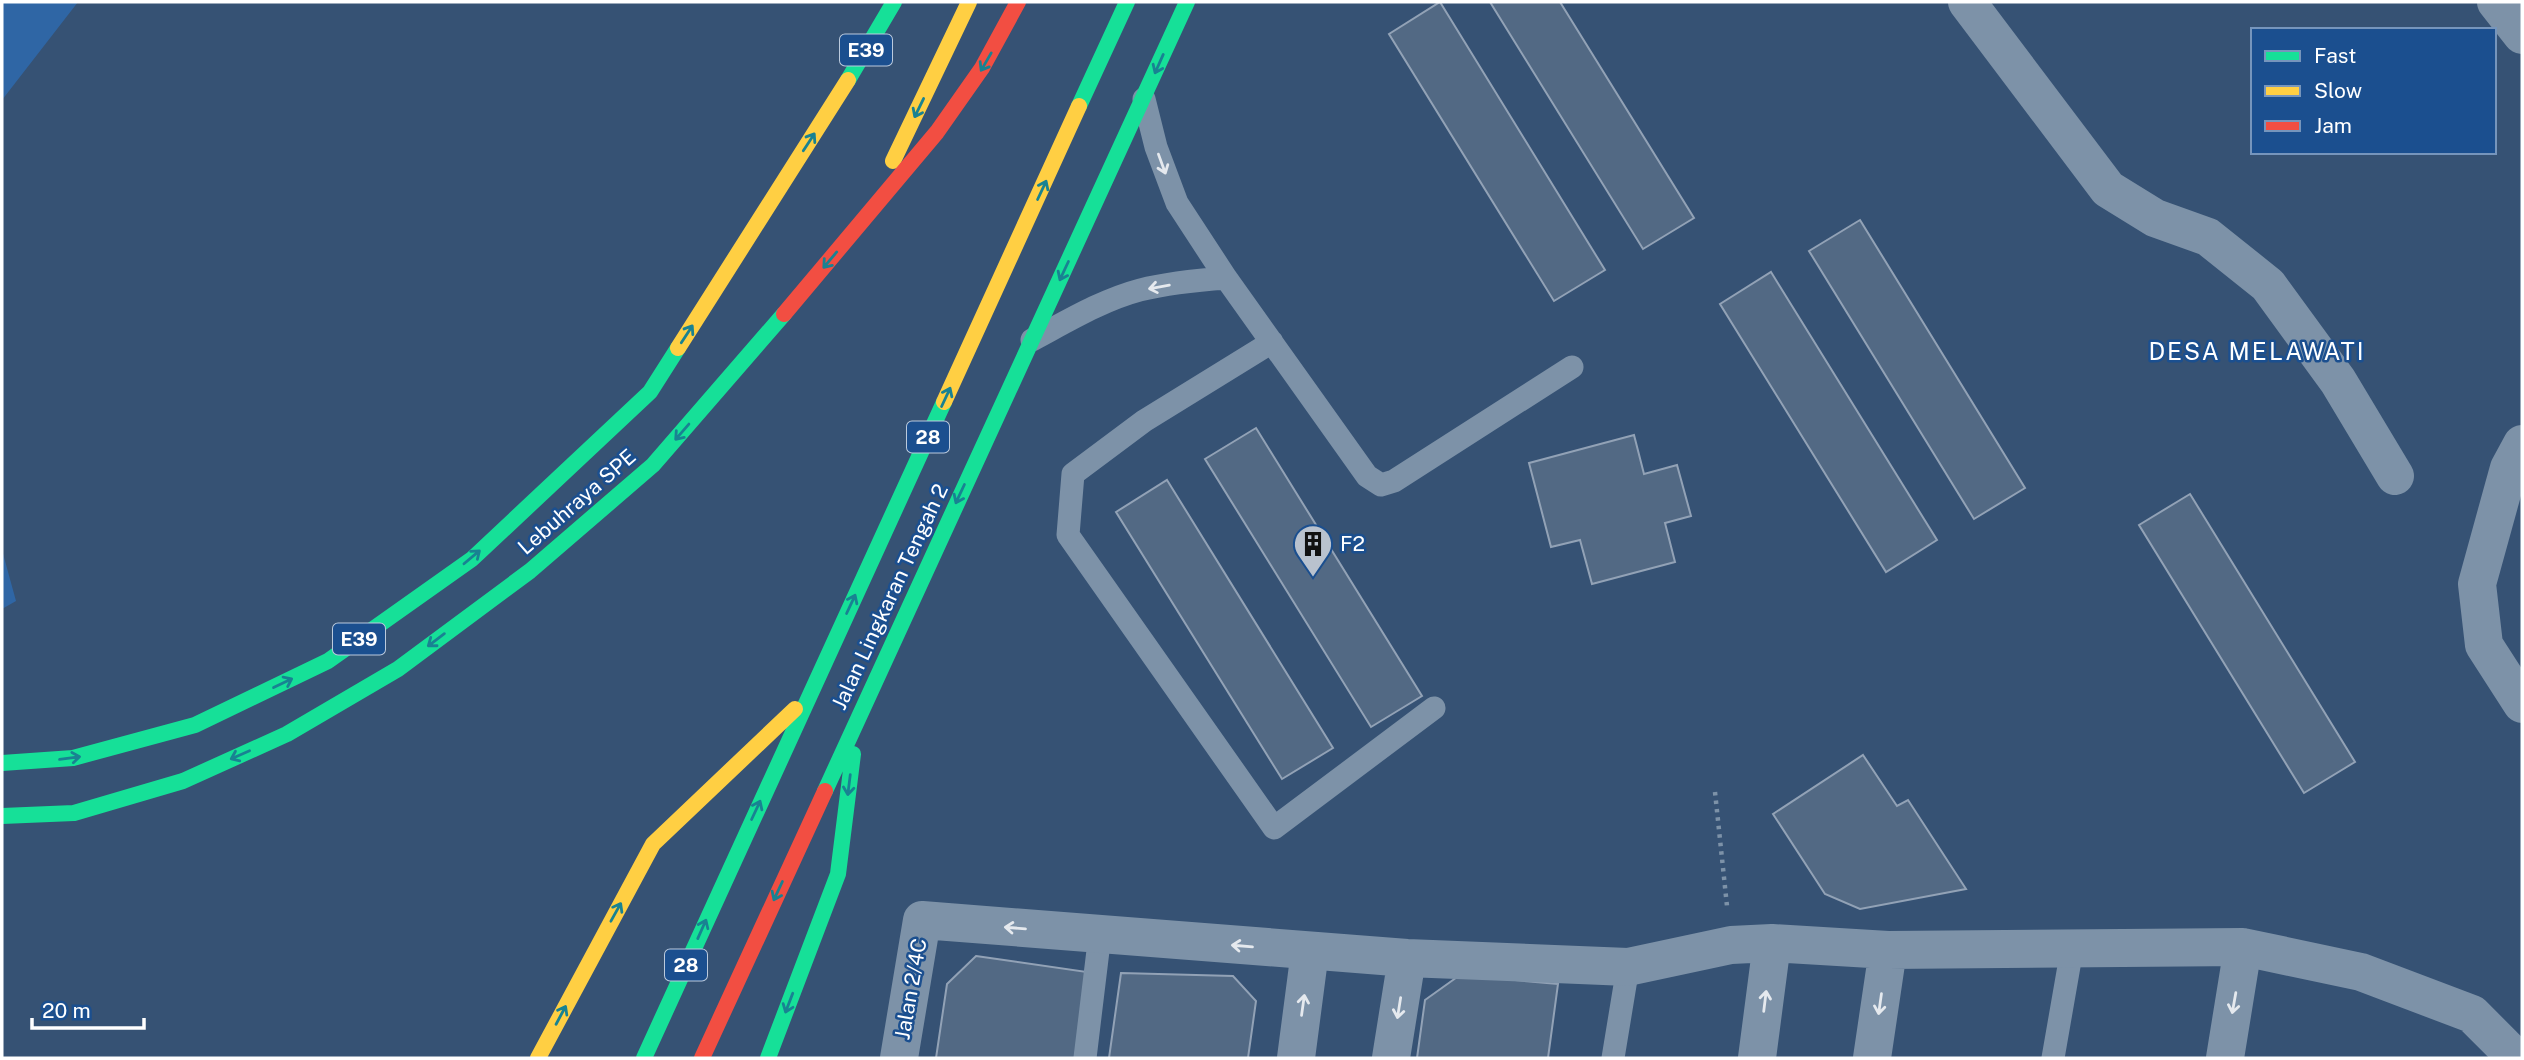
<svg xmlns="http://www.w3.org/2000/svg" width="2524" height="1060" font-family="'Public Sans',sans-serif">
	<rect width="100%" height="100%" fill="#365274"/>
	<path fill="#2f66a5" d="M2,2H78L2,100Z
		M2,550L16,601L2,609Z"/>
	<path fill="#526984" stroke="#92a2b6" stroke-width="2" d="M1440,2L1605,270L1554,301L1389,34Z
		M1490,2H1560L1694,218L1643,249Z
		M1860,220L2025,488L1974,519L1809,251Z
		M1771,272L1937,540L1886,572L1720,304Z
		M1256,428L1422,696L1371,727L1205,459Z
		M1634,435L1644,474L1677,465L1691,516L1665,523L1675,562L1592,584L1580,540L1551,547L1529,463Z
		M1167,480L1333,748L1282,779L1116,512Z
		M2190,494L2355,762L2304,793L2139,525Z
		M1863,755L1897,806L1908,800L1966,889L1860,909L1825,894L1773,814Z
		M976,956L1087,972L1075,1058H936L947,984Z
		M1121,973L1233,976L1256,1001L1248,1058H1109Z
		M1460,975L1558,984L1548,1058H1417L1425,1000Z"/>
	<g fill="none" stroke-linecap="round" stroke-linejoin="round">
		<path stroke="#7d92a8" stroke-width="4.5" stroke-dasharray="3.5 5" stroke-linecap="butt" d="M1715,792L1727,906"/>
		<path stroke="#7d92a8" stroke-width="23" d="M1144,99L1156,147L1177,203L1226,278L1367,476L1381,485L1394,481L1572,367
			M1032,340C1066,322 1102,300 1140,290C1168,283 1198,280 1226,278
			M1272,342L1144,421L1073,474L1068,535L1274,828L1434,708
			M1085,1058L1100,934
			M1613,1058L1628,967
			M2053,1058L2072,949"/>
		<path stroke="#7d92a8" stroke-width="38" d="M1967,2L2108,189L2155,218L2208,237L2268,285L2338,381L2395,476
			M2496,2L2522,35
			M2522,444L2509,468L2477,584L2484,645L2522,704
			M899,1058L922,920L1407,958L1628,967L1731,945L1772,943L1888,950L2243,947L2361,972L2472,1014L2516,1058
			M1296,1058L1310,951
			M1391,1058L1407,958
			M1757,1058L1772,943
			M1872,1058L1888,950
			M2225,1058L2243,947"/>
		<path stroke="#16e098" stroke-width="16" d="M848,80L894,2
			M1079,106L1127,2
			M2,763L73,758L195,725L328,661L472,559L650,392L678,348
			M825,791L1187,2
			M2,816L74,813L183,781L287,734L398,669L530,571L653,465L784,314
			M644,1058L944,402
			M768,1058L838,874L853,754"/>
		<path stroke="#ffcf43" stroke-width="16" d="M893,161L969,2
			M678,348L848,80
			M944,402L1079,106
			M538,1058L653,844L795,709"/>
		<path stroke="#f24e42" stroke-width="16" d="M784,314L937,132L982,68L1018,2
			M702,1058L825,791"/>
	</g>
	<defs><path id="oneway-shaft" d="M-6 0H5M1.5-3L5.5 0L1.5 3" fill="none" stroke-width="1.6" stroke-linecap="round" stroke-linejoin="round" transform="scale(1.75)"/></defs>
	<g stroke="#198292">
		<use href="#oneway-shaft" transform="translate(986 62) rotate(120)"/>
		<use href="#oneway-shaft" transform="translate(1159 64) rotate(114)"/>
		<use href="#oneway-shaft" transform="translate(919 108) rotate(116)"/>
		<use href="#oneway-shaft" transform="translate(809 142) rotate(-57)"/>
		<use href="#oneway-shaft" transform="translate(1042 190) rotate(-65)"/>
		<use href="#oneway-shaft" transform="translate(830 260) rotate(130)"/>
		<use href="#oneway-shaft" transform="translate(1064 271) rotate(115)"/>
		<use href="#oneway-shaft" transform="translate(687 334) rotate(-57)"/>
		<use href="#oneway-shaft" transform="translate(946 397) rotate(-65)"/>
		<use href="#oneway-shaft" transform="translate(682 432) rotate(131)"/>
		<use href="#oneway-shaft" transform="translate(960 494) rotate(115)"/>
		<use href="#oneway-shaft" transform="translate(472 557) rotate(-40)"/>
		<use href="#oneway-shaft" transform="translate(851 604) rotate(-65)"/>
		<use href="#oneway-shaft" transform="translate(436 640) rotate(143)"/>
		<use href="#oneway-shaft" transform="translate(283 683) rotate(-26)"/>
		<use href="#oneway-shaft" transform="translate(240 755) rotate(156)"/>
		<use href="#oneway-shaft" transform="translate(70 758) rotate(-8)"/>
		<use href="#oneway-shaft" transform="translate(849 785) rotate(97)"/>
		<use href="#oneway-shaft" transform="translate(756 810) rotate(-65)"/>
		<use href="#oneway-shaft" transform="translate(778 891) rotate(115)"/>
		<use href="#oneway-shaft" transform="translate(616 912) rotate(-61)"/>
		<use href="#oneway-shaft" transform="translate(702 929) rotate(-66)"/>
		<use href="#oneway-shaft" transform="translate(789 1003) rotate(111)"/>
		<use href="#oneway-shaft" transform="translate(561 1015) rotate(-62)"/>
	</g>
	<g stroke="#e5e9ee">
		<use href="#oneway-shaft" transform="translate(1162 164) rotate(70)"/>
		<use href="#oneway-shaft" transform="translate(1159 287) rotate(170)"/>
		<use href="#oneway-shaft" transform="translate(1015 928) rotate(-175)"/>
		<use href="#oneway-shaft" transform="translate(1242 946) rotate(-175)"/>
		<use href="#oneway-shaft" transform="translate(1765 1001) rotate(-83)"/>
		<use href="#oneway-shaft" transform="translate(2234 1003) rotate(100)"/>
		<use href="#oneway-shaft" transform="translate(1880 1004) rotate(98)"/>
		<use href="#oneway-shaft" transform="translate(1303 1005) rotate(-82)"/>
		<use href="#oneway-shaft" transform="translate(1399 1008) rotate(99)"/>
	</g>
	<defs>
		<g id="building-pin" transform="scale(2.0125)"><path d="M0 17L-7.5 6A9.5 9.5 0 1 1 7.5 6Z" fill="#b9c2ce" stroke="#1b4f8f"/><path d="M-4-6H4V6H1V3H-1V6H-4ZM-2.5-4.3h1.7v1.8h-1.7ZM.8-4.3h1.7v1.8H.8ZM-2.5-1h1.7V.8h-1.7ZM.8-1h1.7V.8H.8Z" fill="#111"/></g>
	</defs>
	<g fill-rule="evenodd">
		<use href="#building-pin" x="1313" y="544"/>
	</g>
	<g text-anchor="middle" stroke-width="5" stroke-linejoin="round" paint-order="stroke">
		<g fill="#1b4f8f" stroke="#bbcadd" stroke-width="2">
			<rect x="840" y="34.5" width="52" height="31" rx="5"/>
			<rect x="907" y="421.5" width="42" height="31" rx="5"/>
			<rect x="333" y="623.5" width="52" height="31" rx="5"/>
			<rect x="665" y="949.5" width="42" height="31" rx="5"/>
		</g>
		<g font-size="19" font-weight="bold" fill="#fff">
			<text x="866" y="57">E39</text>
			<text x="928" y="444">28</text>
			<text x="359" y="646">E39</text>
			<text x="686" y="972">28</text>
		</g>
		<g font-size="21" fill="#fff" stroke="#1b4f8f">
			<text transform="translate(577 502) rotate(-41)" y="7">Lebuhraya SPE</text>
			<text transform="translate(890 597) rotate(-65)" y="7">Jalan Lingkaran Tengah 2</text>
			<text transform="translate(911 989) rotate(-80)" y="7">Jalan 2/4C</text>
		</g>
		<g font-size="21" fill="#fff" stroke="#1b4f8f" text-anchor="start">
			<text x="1340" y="551">F2</text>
		</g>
		<g font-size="24" letter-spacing="2" fill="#fff" stroke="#1b4f8f">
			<text x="2257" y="360">DESA MELAWATI</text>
		</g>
	</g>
	<rect width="2524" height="1060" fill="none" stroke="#ffffff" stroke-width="7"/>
	<rect x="2251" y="28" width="245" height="126" fill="#1b4f8f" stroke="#7695bc" stroke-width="2"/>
	<rect x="2265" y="51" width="35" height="10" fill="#16e098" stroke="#7695bc" stroke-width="2"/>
	<text x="2314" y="63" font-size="21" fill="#ffffff">Fast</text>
	<rect x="2265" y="86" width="35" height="10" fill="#ffcf43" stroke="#7695bc" stroke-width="2"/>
	<text x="2314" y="98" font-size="21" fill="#ffffff">Slow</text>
	<rect x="2265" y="121" width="35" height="10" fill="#f24e42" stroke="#7695bc" stroke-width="2"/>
	<text x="2314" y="133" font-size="21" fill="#ffffff">Jam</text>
	<path d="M32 1018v10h112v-10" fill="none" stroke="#ffffff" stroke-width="3.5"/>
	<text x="42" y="1018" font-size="21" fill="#ffffff" stroke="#1b4f8f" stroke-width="5" paint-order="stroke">20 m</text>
</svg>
